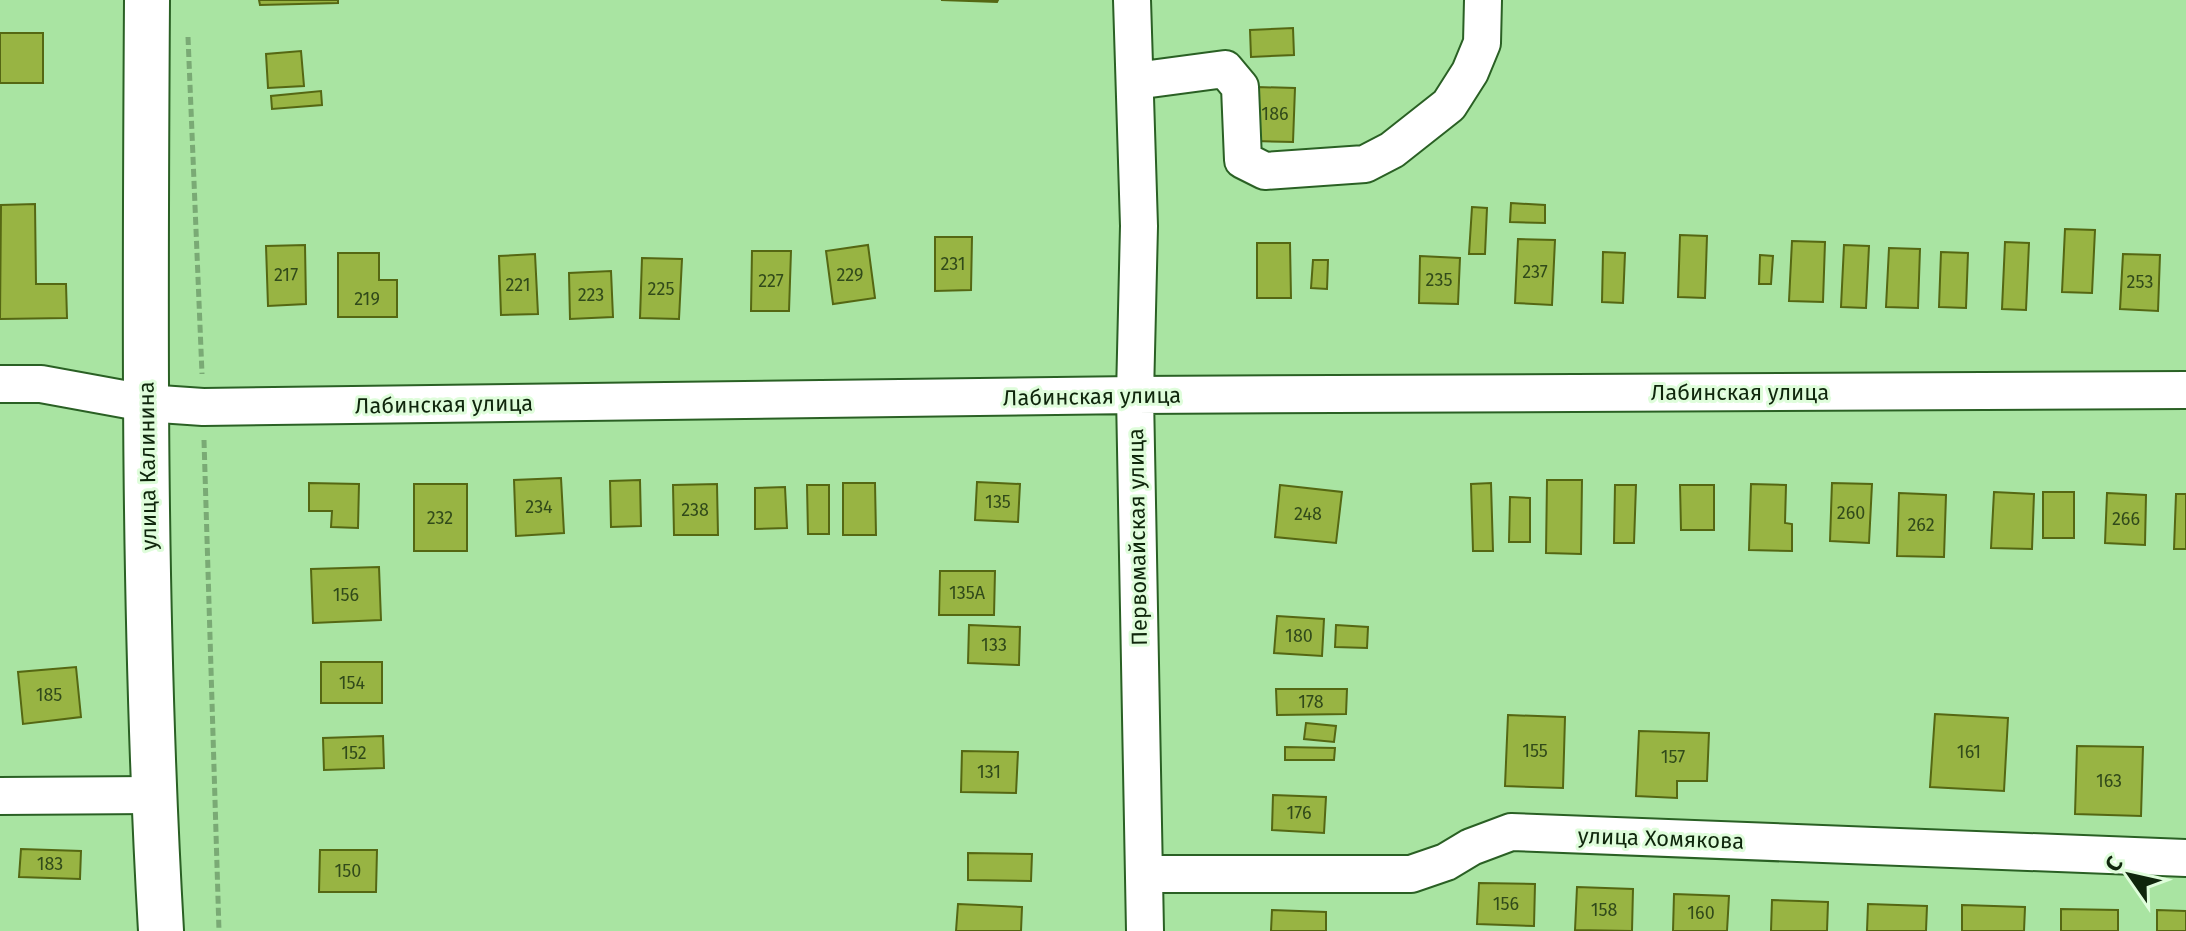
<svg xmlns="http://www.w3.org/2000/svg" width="2186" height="931" font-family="'Fira Sans',sans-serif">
	<rect width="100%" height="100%" fill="#a9e4a2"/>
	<path fill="#98b443" stroke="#556713" stroke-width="2" d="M259,0H338V3L260,5Z
		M941,0H998L997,2Z
		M1293,28L1294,55L1251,57L1250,30Z
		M0,33H43V83H0Z
		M301,51L304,86L268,88L266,54Z
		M1256,87L1295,88L1293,142L1255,141Z
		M321,91L322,105L272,109L271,96Z
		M1511,203L1545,205V223L1510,222Z
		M35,204L36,284H66L67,318L0,319L1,205Z
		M1472,207L1487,208L1485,254H1469Z
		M2065,229L2095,230L2092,293L2062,292Z
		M1680,235L1707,236L1705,298L1678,297Z
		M935,237H972L971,290L935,291Z
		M1518,239L1555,240L1552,305L1515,303Z
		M1792,241L1825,242L1823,302L1789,301Z
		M2005,242L2029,243L2026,310L2002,309Z
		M1257,243H1290L1291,298H1257Z
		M305,245L306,304L268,306L266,246Z
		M868,245L875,298L833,304L826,251Z
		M1844,245L1869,246L1866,308L1841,307Z
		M1889,248L1920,249L1918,308L1886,307Z
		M752,251H791L789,311H751Z
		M1603,252L1625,253L1623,303L1602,302Z
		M1941,252L1968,253L1966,308L1939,307Z
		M338,253H379V280H397V317H338Z
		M535,254L538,314L501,315L499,256Z
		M2123,254L2160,255L2158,311L2120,309Z
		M1760,255L1773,256L1771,284H1759Z
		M1420,256L1460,258L1458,304L1419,303Z
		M642,258L682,259L679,319L640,318Z
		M1313,260H1328L1327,289L1311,288Z
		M611,271L613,317L570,319L569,273Z
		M561,478L564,533L516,536L514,480Z
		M640,480L641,526L611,527L610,481Z
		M1547,480H1582L1581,554L1546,553Z
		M977,482L1020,484L1018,522L975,520Z
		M309,483L359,484L358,528L331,527L332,511H309Z
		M843,483H875L876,535H843Z
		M1491,483L1493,551H1473L1471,484Z
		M1832,483L1872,484L1869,543L1830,541Z
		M414,484H467V551H414Z
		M717,484L718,535H674L673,485Z
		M1751,484L1786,485L1785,523L1792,524V551L1749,550Z
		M807,485H829V534H808Z
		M1280,485L1342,492L1336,543L1275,537Z
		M1615,485H1636L1634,543H1614Z
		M1680,485H1714V530H1681Z
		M785,487L787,528L755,529V488Z
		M1994,492L2034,494L2032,549L1991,548Z
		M2043,492H2074V538H2043Z
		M1899,493L1946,495L1944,557L1897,556Z
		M2107,493L2146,495L2145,545L2105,543Z
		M2176,494H2186V549H2174Z
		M1510,497L1530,498V542H1509Z
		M379,567L381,620L313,623L311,569Z
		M940,571H995L994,615H939Z
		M1277,616L1324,619L1322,656L1274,653Z
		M969,625L1020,627L1019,665L968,663Z
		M1336,625L1368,627L1367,648L1335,647Z
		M321,662H382V703H321Z
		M76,667L81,717L23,724L18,672Z
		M1276,689H1347L1346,714L1277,715Z
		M1935,714L2008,718L2004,791L1930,787Z
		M1508,715L1565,717L1563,788L1505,786Z
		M1306,723L1336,726L1334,742L1304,739Z
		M1639,731L1709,733L1707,781H1677V798L1636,796Z
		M383,736L384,768L324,770L323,738Z
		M2077,746L2143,747L2141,816L2075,814Z
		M1285,747L1335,748L1334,760H1285Z
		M962,751L1018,752L1016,793L961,792Z
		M1273,795L1326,797L1324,833L1272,830Z
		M21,849L81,851L80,879L19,877Z
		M320,850H377L376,892H319Z
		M968,853L1032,854L1031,881L968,880Z
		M1479,883L1535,884L1534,926L1477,924Z
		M1577,887L1633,889L1632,931L1575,930Z
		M1674,894L1729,896L1727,931H1673Z
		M1772,900L1828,902L1827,931H1771Z
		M958,904L1022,907L1021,931H956Z
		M1868,904L1927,906L1926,931H1867Z
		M1962,905L2025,907L2024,931H1962Z
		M2061,909L2118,910V931H2061Z
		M1272,910L1326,912V931H1271Z
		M2157,910L2186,911V931H2157Z"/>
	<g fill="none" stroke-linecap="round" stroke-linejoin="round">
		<g stroke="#2a6024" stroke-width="40">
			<path id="street" d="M1132,0L1139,226L1135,395L1145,931
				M1135,81L1225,69L1240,87L1243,160L1265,171L1365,164L1392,150L1449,105L1470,72L1482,43L1483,0
				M0,384H41L145,403L203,407L1135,395L2186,390
				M0,796L153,795
				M1144,874H1411L1446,862L1471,847L1511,832L2186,858"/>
		</g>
		<g stroke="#2a6024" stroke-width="48">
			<path id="secondary" d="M147,0C145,310 143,621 161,931"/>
		</g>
		<path stroke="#7aaa75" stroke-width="5" stroke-dasharray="8 4" stroke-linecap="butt" d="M188,37L202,374
			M204,440L219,931"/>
		<use href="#street" stroke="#fff" stroke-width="36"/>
		<use href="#secondary" stroke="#fff" stroke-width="44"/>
	</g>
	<g text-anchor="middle" stroke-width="6" stroke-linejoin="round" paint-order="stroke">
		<g font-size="18" fill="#314a1a">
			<text x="1275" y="120">186</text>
			<text x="953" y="270">231</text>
			<text x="1535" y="278">237</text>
			<text x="286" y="281">217</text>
			<text x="850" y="281">229</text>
			<text x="1439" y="286">235</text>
			<text x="771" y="287">227</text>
			<text x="2140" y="288">253</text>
			<text x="518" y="291">221</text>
			<text x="661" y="295">225</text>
			<text x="591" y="301">223</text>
			<text x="367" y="305">219</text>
			<text x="998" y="508">135</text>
			<text x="539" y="513">234</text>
			<text x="695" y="516">238</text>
			<text x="1851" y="519">260</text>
			<text x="1308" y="520">248</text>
			<text x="440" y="524">232</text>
			<text x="2126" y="525">266</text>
			<text x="1921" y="531">262</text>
			<text x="967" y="599">135А</text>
			<text x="346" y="601">156</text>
			<text x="1299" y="642">180</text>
			<text x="994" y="651">133</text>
			<text x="352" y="689">154</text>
			<text x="49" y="701">185</text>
			<text x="1311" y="708">178</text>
			<text x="1535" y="757">155</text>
			<text x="1969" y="758">161</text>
			<text x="354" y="759">152</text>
			<text x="1673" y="763">157</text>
			<text x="989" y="778">131</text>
			<text x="2109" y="787">163</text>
			<text x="1299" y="819">176</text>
			<text x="50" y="870">183</text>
			<text x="348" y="877">150</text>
			<text x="1506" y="910">156</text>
			<text x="1604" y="916">158</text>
			<text x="1701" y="919">160</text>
		</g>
		<g font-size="22" fill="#0f260c" stroke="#dffddb">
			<text x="1740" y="400">Лабинская улица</text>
			<text transform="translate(1092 396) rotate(-1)" y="8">Лабинская улица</text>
			<text transform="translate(444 404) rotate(-1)" y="8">Лабинская улица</text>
			<text transform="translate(147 466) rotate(-91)" y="8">улица Калинина</text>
			<text transform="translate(1137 537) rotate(-91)" y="8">Первомайская улица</text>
			<text transform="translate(1661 838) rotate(2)" y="8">улица Хомякова</text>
		</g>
	</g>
	<g transform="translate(2130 875) rotate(304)" stroke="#dffddb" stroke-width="6" paint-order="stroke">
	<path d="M0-6L14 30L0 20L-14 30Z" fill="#0f260c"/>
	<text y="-12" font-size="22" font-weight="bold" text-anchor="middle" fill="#0f260c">С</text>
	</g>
</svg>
